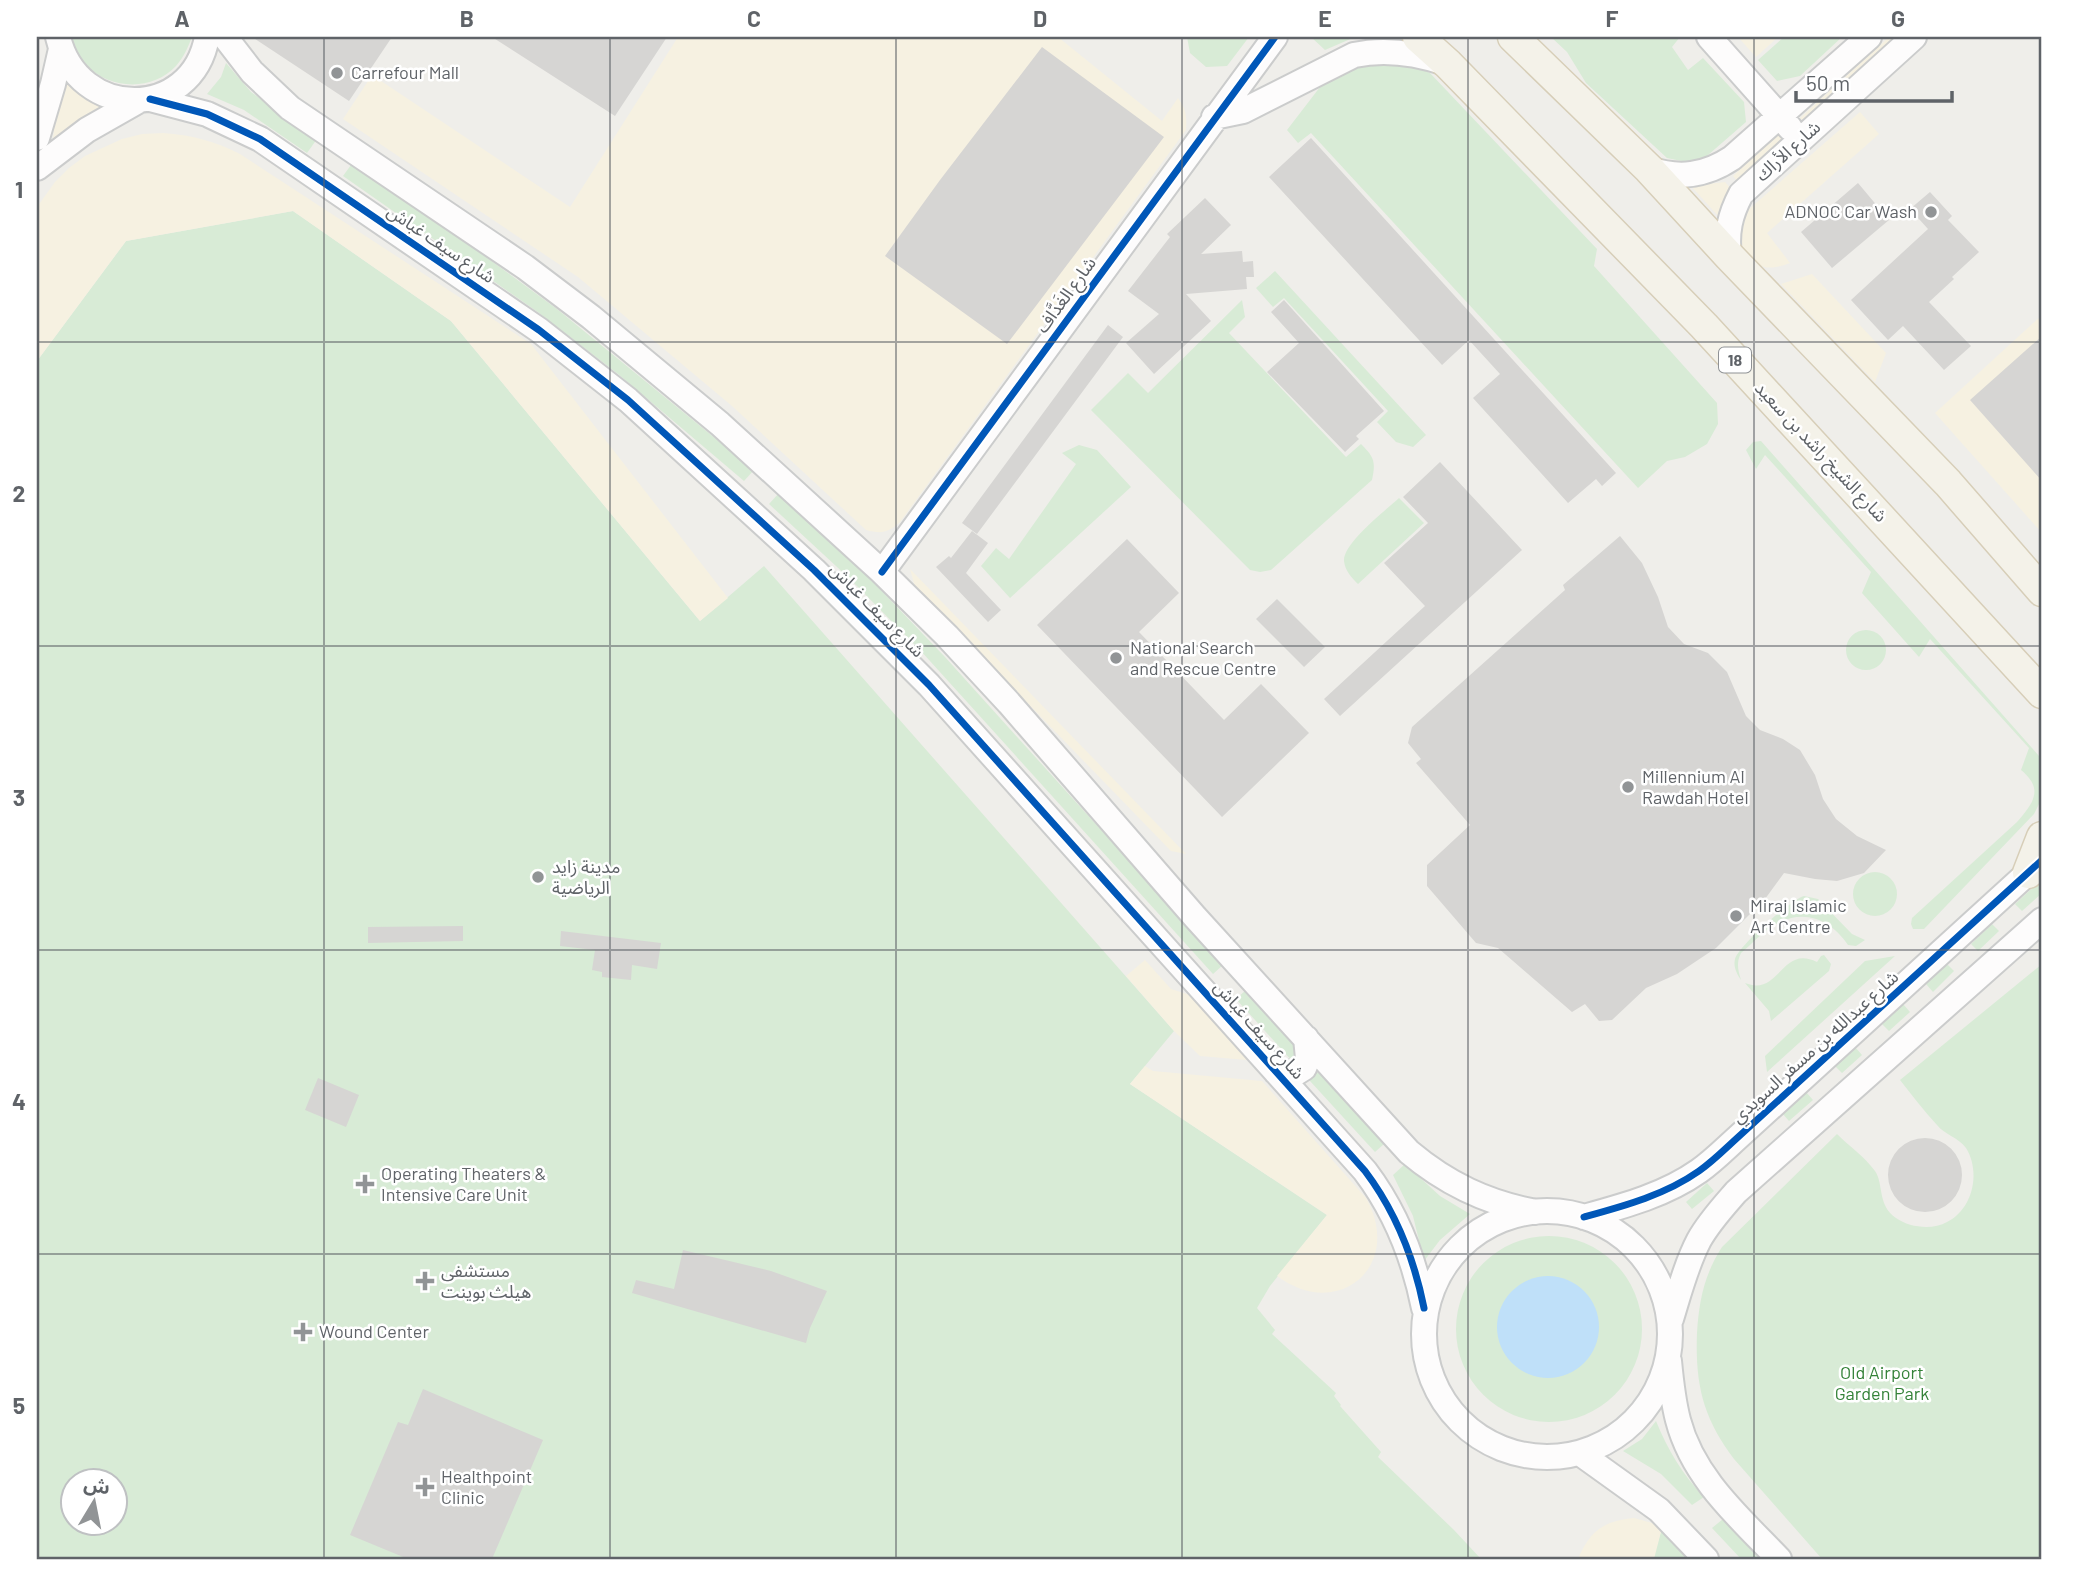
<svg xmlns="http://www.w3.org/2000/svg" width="2079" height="1596" font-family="Barlow,'Noto Sans Arabic',sans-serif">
	<rect width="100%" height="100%" fill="#efeeea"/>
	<path fill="#d8ebd6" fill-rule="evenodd" d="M72,37H192C188,47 184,57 176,66C153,91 111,90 87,66C79,58 75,47 72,37Z
		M1187,37H1249L1227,66L1206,67L1190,53Z
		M1311,37H1355L1325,50Z
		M1551,37H1680L1672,47L1688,70L1703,58L1744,102L1746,122L1700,162H1686L1667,158L1586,83L1567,52Z
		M1784,37H1842L1800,76L1777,81L1758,60Z
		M1374,60L1404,62L1430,73L1597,249L1594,266L1717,403L1718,424L1707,444L1685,457L1667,461L1638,488L1311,133L1298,143L1287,130L1330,74Z
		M226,63L251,92L317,139L307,153L244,110L207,94L221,77Z
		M351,165L467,243L557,309L754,470L744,481L618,374L539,313L343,176Z
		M293,211L451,321L700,621L764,566L1174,1031L1130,1084L1327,1215L1270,1286L1257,1308L1275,1330L1272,1334L1336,1393L1334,1396L1341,1405L1340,1406L1381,1452L1378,1457L1454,1530L1481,1559H37V361L126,241ZM74,1480H116V1522H74Z
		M1275,271L1426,435L1413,447L1396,442L1377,422L1388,411L1284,298L1273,307L1256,288Z
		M1242,300L1245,317L1229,333L1346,457L1361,444C1374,457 1376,461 1372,480L1271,570L1260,572L1250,570L1091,410L1128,373L1148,393Z
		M1761,441L2039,756L2042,766V798L2034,814L1924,929H1913L1911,924L1912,918L2017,822C2034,802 2044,789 2021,770L2029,748L1930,639L1919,657L1862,593L1871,572L1765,455L1756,469L1746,450L1753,442Z
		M1079,445L1097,450L1131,487L1010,598L981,566L996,548L1009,559L1076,464L1062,453Z
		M779,493L872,581L945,657L1223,965L1213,974L920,650L850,579L769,504Z
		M1399,498L1424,523L1358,584C1352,578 1345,571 1344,561C1343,543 1386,510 1399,498Z
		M1846 650a20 20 0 1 1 40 0a20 20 0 1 1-40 0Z
		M1853 894a22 22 0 1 1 44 0a22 22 0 1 1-44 0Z
		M2040,881L2042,883V893L2022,911L2015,904Z
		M1804,896L1818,899L1852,934L1865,940L1856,946L1848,945C1831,920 1805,908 1776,924C1763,931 1752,944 1741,953C1736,963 1738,970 1741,980C1737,974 1733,967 1735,959C1739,946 1790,900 1804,896Z
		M1992,924L1999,931L1978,951L1971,944Z
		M1824,955L1831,964L1829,971L1771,1021L1769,1011L1745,983C1780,997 1781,944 1817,962L1821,956Z
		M1895,956L1767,1072L1765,1056L1865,961Z
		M1947,964L1954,971L1933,992L1926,984Z
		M2042,964V1559H1822L1734,1459C1703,1418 1695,1384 1697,1333C1699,1301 1704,1275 1722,1247L1837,1134C1849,1146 1865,1157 1875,1171C1884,1184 1877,1205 1896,1218C1910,1228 1933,1230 1947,1222C1973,1209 1981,1172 1966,1148C1958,1137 1945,1135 1937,1125C1924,1111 1912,1095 1900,1080Z
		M1246,990L1300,1049L1293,1062L1236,999Z
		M1903,1004L1910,1012L1889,1031L1882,1024Z
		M1855,1047L1862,1055L1842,1073L1835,1066Z
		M1315,1072L1322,1074L1384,1144L1375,1152L1310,1081L1309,1078Z
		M1806,1092L1813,1100L1789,1121L1782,1113Z
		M1405,1164L1440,1196L1470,1214L1440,1240L1424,1261L1413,1216L1393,1175Z
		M1707,1183L1714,1191L1692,1209L1686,1202Z
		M1456 1329a93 93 0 1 1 186 0a93 93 0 1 1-186 0Z
		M1656,1421C1668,1450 1682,1474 1704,1497L1692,1505L1661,1474L1623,1451L1642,1439Z
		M1723,1519H1724L1759,1559H1741L1712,1528Z
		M1662,1528L1689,1559H1653Z"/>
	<path fill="#f6f1e1" d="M678,37H1058L1162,121L1178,98C1186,109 1187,116 1186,130L900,522C888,533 881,534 866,530L732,406L578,277L343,119L372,75L570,207Z
		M1738,37H1778L1756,57Z
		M1889,37H1898L1807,120L1799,119Z
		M60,74C74,92 90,103 112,110L53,139Z
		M1860,112L1879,134L1767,233L1790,263C1766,272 1757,268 1740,249L1739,218Z
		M1783,131L1788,136L1738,182L1733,176Z
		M163,133C191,135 215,141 240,154L531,344L728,598L700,621L451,321L293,211L126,241L37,361V207L55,182L69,168L85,156L122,139L142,134Z
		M1725,182L1731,189L1720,218L1691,186Z
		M1812,274L1886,353L1875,382L1781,284Z
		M2042,315V533L1935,413Z
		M910,569L1186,854L1171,851L915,587Z
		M1145,960L1171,989L1190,995L1247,1060L1200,1056L1174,1031L1126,976Z
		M1145,1066L1153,1071L1262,1081L1366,1198C1404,1265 1339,1322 1277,1276L1327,1215L1130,1084Z
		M1634,1518L1652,1523L1662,1528L1654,1559H1578C1590,1531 1603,1521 1634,1518Z"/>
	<path fill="#bfe0f9" d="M1497 1327a51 51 0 1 1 102 0a51 51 0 1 1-102 0Z"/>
	<path fill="#d6d5d3" d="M252,37H392L349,101Z
		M492,37H667L615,116Z
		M1042,47L1164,137L1007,344L885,256L940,180Z
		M1311,138L1616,473L1602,486L1596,479L1568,503L1473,398L1500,374L1469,340L1442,365L1269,177Z
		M1858,183L1889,220L1832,268L1801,232Z
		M1930,192L1952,216L1948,220L1979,252L1952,277L1954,279L1929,302L1971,346L1944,370L1903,326L1888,340L1851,300L1928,229L1910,209Z
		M1205,198L1231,225L1201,254L1242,251L1243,262L1253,261L1254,277H1246L1247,289L1186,294L1211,321L1154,374L1126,343L1159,314L1128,291L1170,237L1167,234Z
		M1284,300L1384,411L1356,436L1359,439L1345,452L1267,372L1299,343L1271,312Z
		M1108,325L1123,337L977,534L962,523Z
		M2042,336V481L1970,400Z
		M1440,462L1522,550L1340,716L1324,699L1425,606L1384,563L1428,523L1403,497Z
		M972,531L988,543L966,573L1001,610L988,622L936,567L949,556L951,558Z
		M1620,536L1642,563L1658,597L1668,627L1684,644L1708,653L1727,672L1746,716L1760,730L1783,739L1800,750L1815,775L1823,799L1836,819L1857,836L1886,850L1864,873L1837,881L1815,879L1784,873L1765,899L1716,948L1677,974L1646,988L1612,1020L1599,1021L1585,1004L1572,1012L1498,948L1476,943L1427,886V865L1470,825L1416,763L1421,759L1408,743L1412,727L1565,590L1563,585Z
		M1127,539L1179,593L1139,632L1224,720L1261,684L1309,733L1222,817L1037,625Z
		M1277,599L1325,647L1304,667L1256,619Z
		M463,926V941L368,943V927Z
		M561,931L661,943L657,969L632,965L631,980L602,977V972L592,970L595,950L560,946Z
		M318,1078L359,1095L346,1127L305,1110Z
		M1888 1175a37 37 0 1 1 74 0a37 37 0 1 1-74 0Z
		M683,1250L771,1271L827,1291L810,1328L806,1343L632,1293L636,1280L674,1289Z
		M423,1389L543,1440L492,1559H408L350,1535L398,1422L408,1425Z"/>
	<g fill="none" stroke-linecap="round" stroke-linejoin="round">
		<g stroke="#cbcccc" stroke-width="28">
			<path id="minor" d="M58,37C78,121 192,121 207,37
				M225,37L252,72L290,108L525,267L591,317L720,424L882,572L947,636L1009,703L1195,917L1409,1152C1447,1184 1487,1203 1536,1212
				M1709,37L1790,128
				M150,99L207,114L260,139L539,330L628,400L814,570L929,685L1365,1171C1396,1212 1414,1258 1424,1308
				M1214,117L1243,111L1354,55C1386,48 1416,53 1446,63
				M37,138L53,84L61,49
				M37,168L87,130L138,101
				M1649,169C1679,179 1705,176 1732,158L1869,37
				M1729,256C1726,232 1730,215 1741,194L1914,37
				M882,572L1275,37
				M1276,1072L1296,1073L1304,1068L1308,1058L1306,1038
				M1424 1334a123 123 0 1 1 246 0a123 123 0 1 1-246 0Z
				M1584,1217C1624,1206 1665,1195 1699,1171C1712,1162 1724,1150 1736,1139L2042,860
				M1671,1319C1679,1293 1686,1265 1699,1240C1709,1222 1723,1207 1736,1192L2042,920
				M1669,1361C1671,1382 1673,1401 1678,1420C1693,1478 1740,1518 1779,1559
				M1581,1454L1659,1510L1706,1559"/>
		</g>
		<g stroke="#d7ceb8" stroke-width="33">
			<path id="major" d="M1418,37L1448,64L1704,326L2042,693
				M1513,37L1649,169L1729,256L1948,483L2042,591
				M2028,873L2042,837"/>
		</g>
		<use href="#minor" stroke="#fdfcfc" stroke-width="24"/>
		<use href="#major" stroke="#f4f2e9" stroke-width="30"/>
		<g stroke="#fff" stroke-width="11">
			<path id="cycleway" d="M150,99L207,114L260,139L539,330L628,400L814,570L929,685L1365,1171C1396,1212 1414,1258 1424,1308
				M882,572L1275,37
				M1584,1217C1624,1206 1665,1195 1699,1171C1712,1162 1724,1150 1736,1139L2042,860"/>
		</g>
		<use href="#cycleway" stroke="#0057b8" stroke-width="7"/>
	</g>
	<path fill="none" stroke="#5f6368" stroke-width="2" stroke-opacity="0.55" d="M324,37V1559M610,37V1559M896,37V1559M1182,37V1559M1468,37V1559M1754,37V1559M37,342H2042M37,646H2042M37,950H2042M37,1254H2042"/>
	<g fill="#919496" stroke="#fff" stroke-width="2.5">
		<circle cx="337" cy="73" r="7"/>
		<circle cx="1931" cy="212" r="7"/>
		<circle cx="1116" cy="658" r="7"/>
		<circle cx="1628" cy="787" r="7"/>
		<circle cx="538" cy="877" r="7"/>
		<circle cx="1736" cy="916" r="7"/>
		<path d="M361.5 1173.5h7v7h7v7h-7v7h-7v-7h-7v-7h7z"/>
		<path d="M421.5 1270.5h7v7h7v7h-7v7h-7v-7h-7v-7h7z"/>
		<path d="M299.5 1321.5h7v7h7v7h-7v7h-7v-7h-7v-7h7z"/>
		<path d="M421.5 1476.5h7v7h7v7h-7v7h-7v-7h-7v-7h7z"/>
	</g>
	<g text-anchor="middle" stroke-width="5" stroke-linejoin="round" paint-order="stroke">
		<rect fill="#fff" stroke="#8f9295" stroke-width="2" x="1719" y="347.5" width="32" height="25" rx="5"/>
		<g font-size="16" font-weight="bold" fill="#5f6368">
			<text x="1735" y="366">18</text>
		</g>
		<g font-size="18" fill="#5f6368" stroke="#fff" text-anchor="start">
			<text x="351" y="79">Carrefour Mall</text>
			<text x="1917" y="218" text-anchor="end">ADNOC Car Wash</text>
			<text x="1130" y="654">National Search<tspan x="1130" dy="21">and Rescue Centre</tspan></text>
			<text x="1642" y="783">Millennium Al<tspan x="1642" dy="21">Rawdah Hotel</tspan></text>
			<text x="552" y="873">مدينة زايد<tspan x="552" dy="21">الرياضية</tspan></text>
			<text x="1750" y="912">Miraj Islamic<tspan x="1750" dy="21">Art Centre</tspan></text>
			<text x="381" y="1180">Operating Theaters &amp;<tspan x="381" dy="21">Intensive Care Unit</tspan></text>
			<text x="441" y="1277">مستشفى<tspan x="441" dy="21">هيلث بوينت</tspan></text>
			<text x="319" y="1338">Wound Center</text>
			<text x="441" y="1483">Healthpoint<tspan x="441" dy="21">Clinic</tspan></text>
		</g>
		<g font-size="18" fill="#5f6368" stroke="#fff">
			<text transform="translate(1788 151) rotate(-42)" y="6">شارع الأراك</text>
			<text transform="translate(441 244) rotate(34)" y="6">شارع سيف غباش</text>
			<text transform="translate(1066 295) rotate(-54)" y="6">شارع الغَدَّاف</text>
			<text transform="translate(1821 452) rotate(47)" y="6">شارع الشيخ راشد بن سعيد</text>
			<text transform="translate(877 610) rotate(45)" y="6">شارع سيف غباش</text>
			<text transform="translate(1259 1030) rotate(48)" y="6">شارع سيف غباش</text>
			<text transform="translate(1815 1047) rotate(-42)" y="6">شارع عبدالله بن مسفر السويدي</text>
		</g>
		<g font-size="18" fill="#348238" stroke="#fff">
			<text x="1882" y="1379">Old Airport<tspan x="1882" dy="21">Garden Park</tspan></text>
		</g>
	</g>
	<rect width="2079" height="1596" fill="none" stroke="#ffffff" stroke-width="77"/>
	<g transform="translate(94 1502) rotate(10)"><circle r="33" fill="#ffffff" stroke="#bfc1c3" stroke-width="2"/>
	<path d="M0-5L12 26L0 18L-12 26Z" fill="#919496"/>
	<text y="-10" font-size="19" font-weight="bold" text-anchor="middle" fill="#5f6368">ش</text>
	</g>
	<path d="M1796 91v10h156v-10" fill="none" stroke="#5f6368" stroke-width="3.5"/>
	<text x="1806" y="91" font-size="21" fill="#5f6368" stroke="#ffffff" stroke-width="5" paint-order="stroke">50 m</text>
	<rect x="38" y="38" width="2002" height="1520" fill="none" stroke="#5f6368" stroke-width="2.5"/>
	<g font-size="23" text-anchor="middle" font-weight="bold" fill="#5f6368">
		<text x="182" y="27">A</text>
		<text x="467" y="27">B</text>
		<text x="754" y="27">C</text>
		<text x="1040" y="27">D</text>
		<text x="1325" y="27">E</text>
		<text x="1612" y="27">F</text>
		<text x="1898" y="27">G</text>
		<text x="19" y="198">1</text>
		<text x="19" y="502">2</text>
		<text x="19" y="806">3</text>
		<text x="19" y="1110">4</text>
		<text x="19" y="1414">5</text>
	</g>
</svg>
